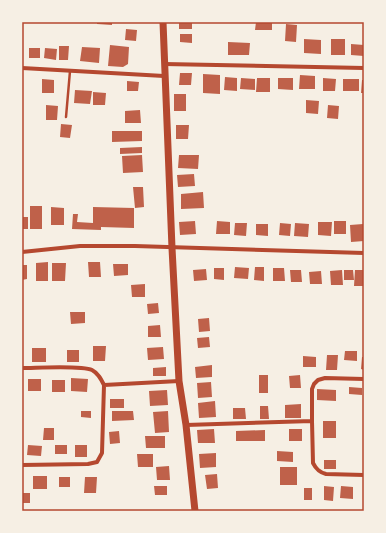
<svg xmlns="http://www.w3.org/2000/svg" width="386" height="533" font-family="'Noto Sans',sans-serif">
	<rect width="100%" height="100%" fill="#f6efe4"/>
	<path fill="#bf614a" d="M97,22H112V25L97,24Z
		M179,22H192V29H179Z
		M256,22H272V30H255Z
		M286,24L297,25L296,42L285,41Z
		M126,29L137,30L136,41L125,40Z
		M180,34H192V43L180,42Z
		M304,39L321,40V54L304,53Z
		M331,39H345V55H331Z
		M228,42L250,43L249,55H228Z
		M351,44L364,45V56L351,55Z
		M110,45L129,47L128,64L123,67L108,66Z
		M59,46H69L68,60H59Z
		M82,47L100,48L99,63L80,61Z
		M29,48H40V58H29Z
		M45,48L57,49L56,60L44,58Z
		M180,73H192L191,85H179Z
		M203,74L220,75V94L203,93Z
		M300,75L315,76V89H299Z
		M225,77L237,78V91L224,90Z
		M241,78L255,79V90L240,89Z
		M257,78H270V92H256Z
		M278,78H293V90L278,89Z
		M323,78L336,79L335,91H323Z
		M42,79L54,80V93H42Z
		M343,79H359V91H343Z
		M362,80H364V93H361Z
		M127,81L139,82L138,91H127Z
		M75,90L92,91L90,104L74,103Z
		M93,92L106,93L105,105H93Z
		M174,94H186V111H174Z
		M306,100L319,101L318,114L306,113Z
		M46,105L58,106L57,120H46Z
		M328,105L339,106L338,119L327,118Z
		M140,110L141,123H125V111Z
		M61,124L72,125L70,138L60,137Z
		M176,125H189L188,139H176Z
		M112,131H142V141L112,142Z
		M142,147V153L120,154V148Z
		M142,155L143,172L123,173L122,156Z
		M179,155H199L198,169L178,168Z
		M194,174L195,186L178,187L177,175Z
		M133,187H143L144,207L135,208Z
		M203,192L204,208L181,209V194Z
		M30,206H42V229H30Z
		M51,207L64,208V225H51Z
		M93,207L134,208V228L101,227V230L72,229L73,214H78L77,222L93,223Z
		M22,217H28V229H22Z
		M195,221L196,234L180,235L179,222Z
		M217,221L230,222V234H216Z
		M334,221H346V234H334Z
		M318,222H332L331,236L318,235Z
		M235,223H247L246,236L234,235Z
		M280,223L291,224L290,236L279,235Z
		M295,223L309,224L308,237L294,236Z
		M256,224H268V236L256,235Z
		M363,224L364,241L351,242L350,225Z
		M48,262V281H36V263Z
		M88,262H100L101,277H89Z
		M52,263H66L65,281H52Z
		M113,264H128V275L114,276Z
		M22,265H27V279L22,280Z
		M235,267L249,268L248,279L234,278Z
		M255,267H264V281L254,280Z
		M214,268H224V280L214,279Z
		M273,268H284L285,281H273Z
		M206,269L207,280L194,281L193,270Z
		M290,270H301L302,282H291Z
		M342,270L343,285H331L330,271Z
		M344,270H353L354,280H344Z
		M355,270H364L363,286H354Z
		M321,271L322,284H310L309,272Z
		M145,284V297H132L131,285Z
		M158,303L159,313L148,314L147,304Z
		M70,312H85V323L71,324Z
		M209,318L210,331L199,332L198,319Z
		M160,325L161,337H148V326Z
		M209,337L210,347L198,348L197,338Z
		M93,346H106L105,361H93Z
		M163,347L164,359L148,360L147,348Z
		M32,348H46V362H32Z
		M67,350H79V362H67Z
		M345,351H357V361L344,360Z
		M327,355H338L337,370H326Z
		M303,356L316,357V367H303Z
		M362,357H364V370L361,369Z
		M212,365V377L196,378L195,367Z
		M166,367V376H153V368Z
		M259,375H268V393H259Z
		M300,375L301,388H290L289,376Z
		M71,378L88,379L87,392L71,391Z
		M28,379H41V391H28Z
		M52,380H65V392H52Z
		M211,382L212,397L198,398L197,383Z
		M349,387L362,388V395L349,394Z
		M317,389L336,390V401L317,400Z
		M167,390L168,405L150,406L149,391Z
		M110,399H124V408H110Z
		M215,401L216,417L199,418L198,403Z
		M301,404V418H285V405Z
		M260,406H268L269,419H260Z
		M233,408H245L246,419H233Z
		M81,411H91V418L81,417Z
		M112,411H133L134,420L112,421Z
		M168,411L169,432L155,433L153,412Z
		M323,421H336V438H323Z
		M44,428H54V440H43Z
		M214,429L215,443H198L197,430Z
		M289,429H302V441H289Z
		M265,430V441H236V431Z
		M119,431L120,443L110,444L109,432Z
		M145,436H165V448H146Z
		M28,445L42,446L41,456L27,455Z
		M55,445H67V454H55Z
		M75,445H87V457H75Z
		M277,451L293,452V462L277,461Z
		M216,453V467L200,468L199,454Z
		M137,454H153V467H138Z
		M324,460H336V469H324Z
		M169,466L170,480H157L156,467Z
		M280,467H297V485H280Z
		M217,474L218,488L207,489L205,475Z
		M33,476H47V489H33Z
		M59,477H70V487H59Z
		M85,477H97L96,493H84Z
		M154,486H167V495H155Z
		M324,486L334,487L333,501L324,500Z
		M341,486L353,487V499L340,498Z
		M304,488H312V500H304Z
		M22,493H30V503H22Z"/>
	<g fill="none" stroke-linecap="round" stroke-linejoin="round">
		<path stroke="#b5482f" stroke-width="2.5" d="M66,117L70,71"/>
		<path stroke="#b5482f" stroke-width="4" d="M164,64L364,68
			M22,68L164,76
			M22,252L80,246H135L364,253
			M22,368C36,368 82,365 92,370C98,373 101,379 104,385L179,381
			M312,421L313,463C316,469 319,472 326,474L364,475
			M186,425L312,421V389L314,384L318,380L325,378L364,379
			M22,465L88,464L97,462L102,453L104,385"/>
		<path stroke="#b5482f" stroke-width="7" d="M163,22L172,248L179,381L186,425L195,511"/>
	</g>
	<rect width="386" height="533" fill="none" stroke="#f6efe4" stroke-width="46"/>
	<rect x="23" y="23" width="340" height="487" fill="none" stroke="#b5482f" stroke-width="1.5"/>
</svg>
